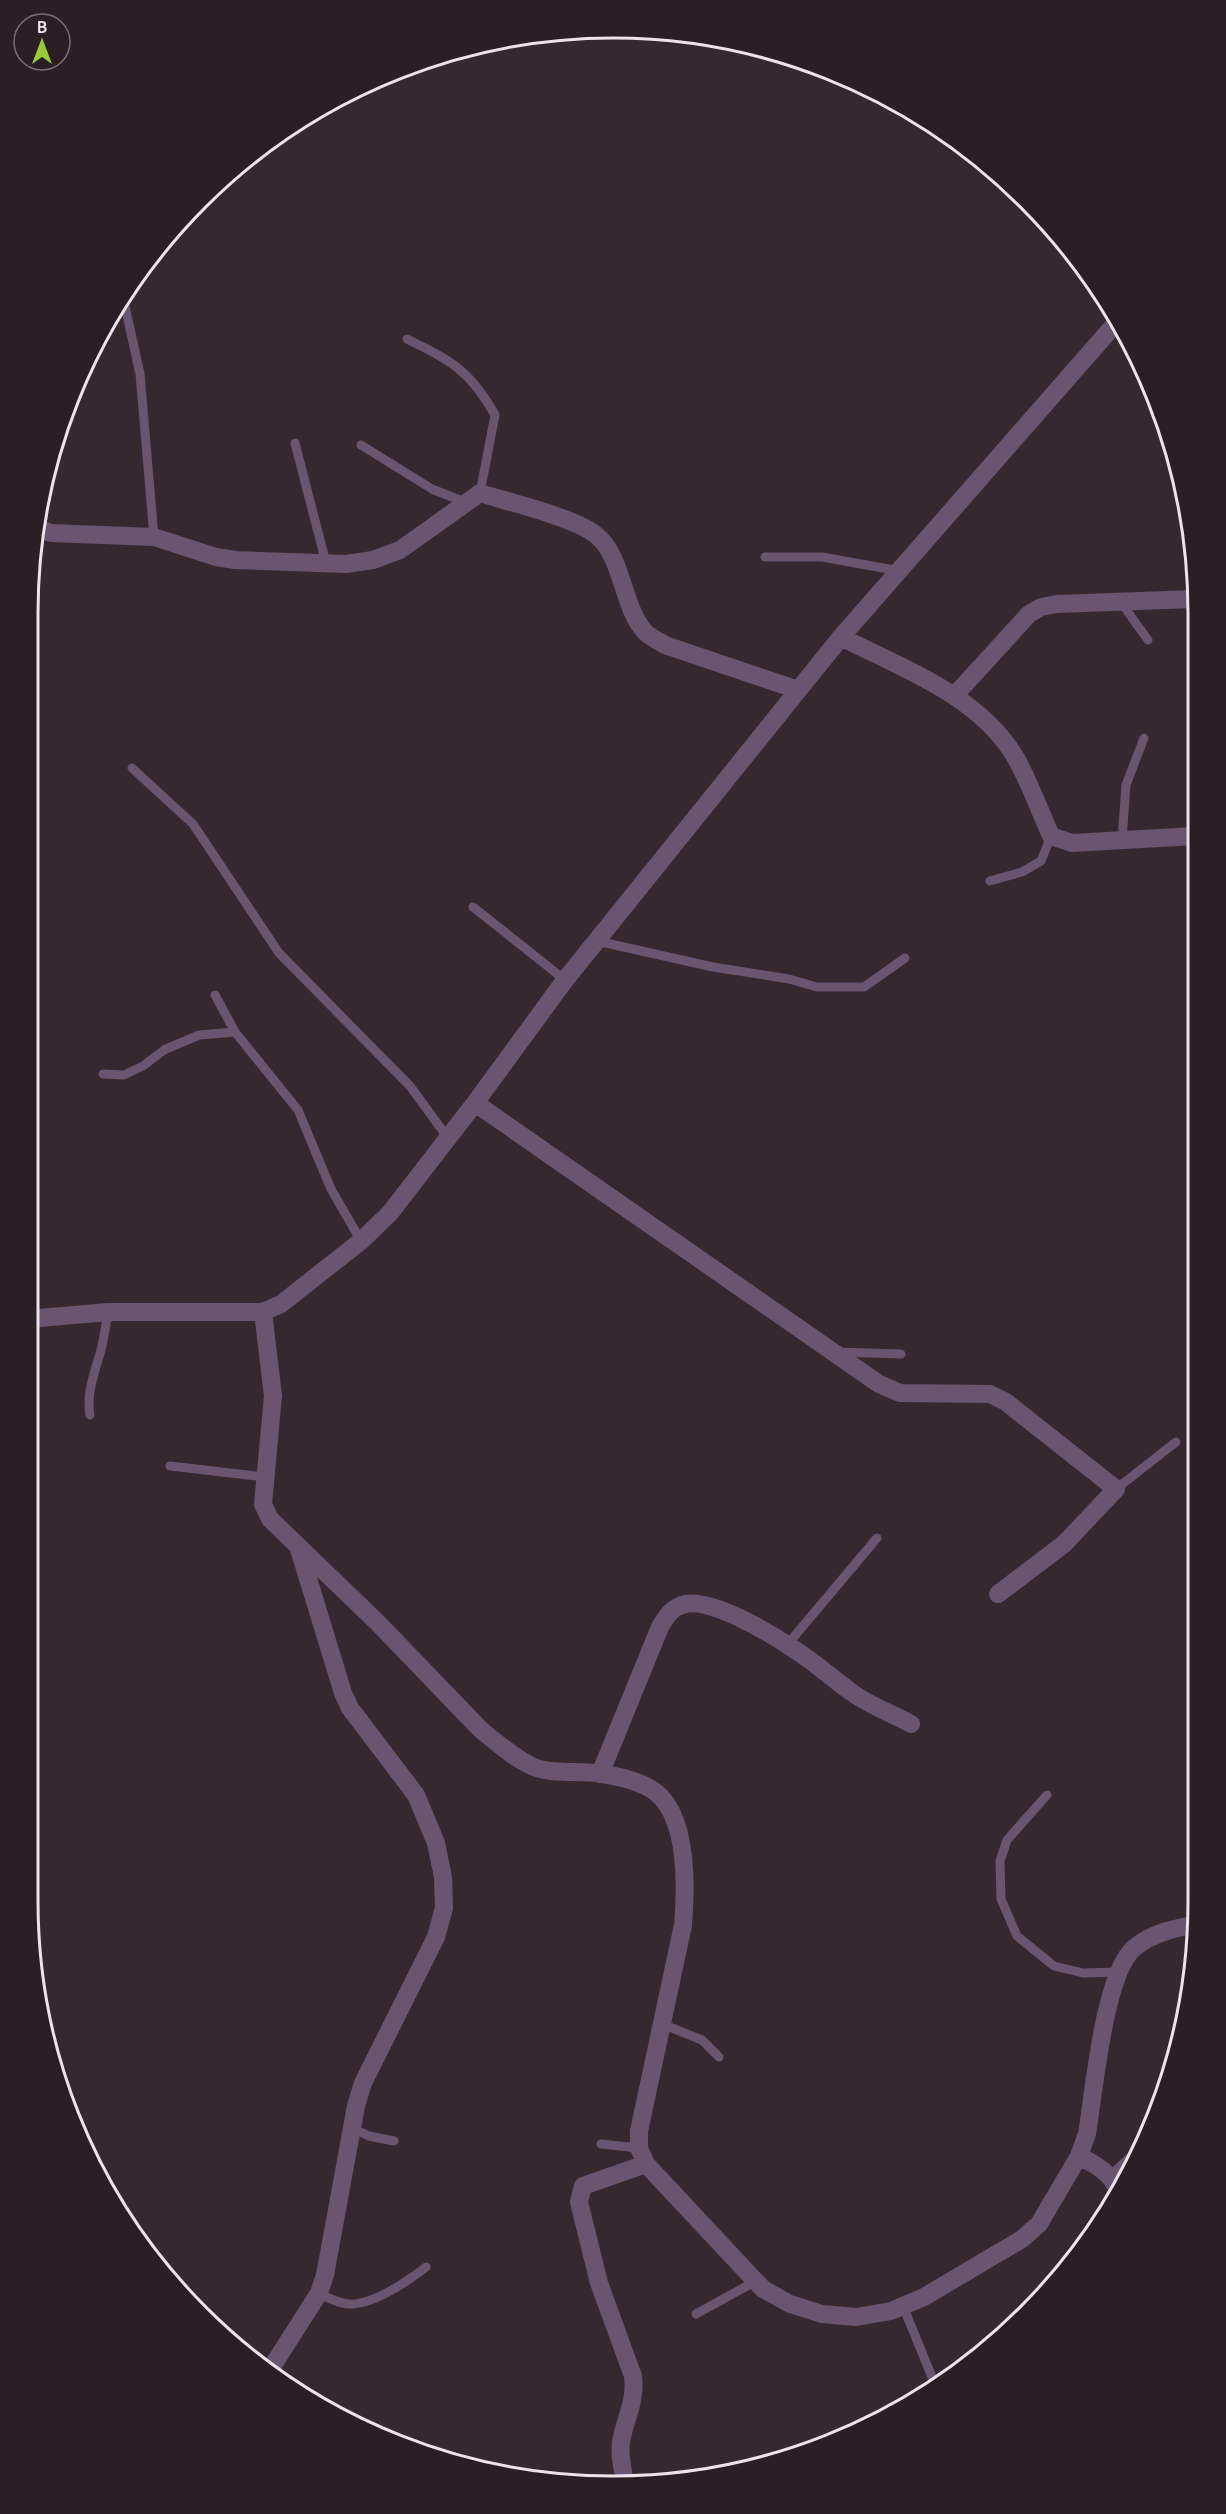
<svg xmlns="http://www.w3.org/2000/svg" width="1226" height="2514" font-family="Ubuntu,sans-serif">
	<rect width="100%" height="100%" fill="#37282f"/>
	<g fill="none" stroke-linecap="round" stroke-linejoin="round">
		<path stroke="#6a5470" stroke-width="9" d="M123,297L140,374L154,537
			M407,339C450,360 471,371 495,415L480,493
			M295,443L326,563
			M361,445L432,489L467,503
			M765,557H822L900,571
			M1120,601L1148,640
			M132,768L193,824L279,953L410,1086L448,1138
			M1122,840L1126,785L1144,738
			M990,881L1022,872L1041,861L1051,836
			M473,907L565,980
			M597,941L713,967L789,979L817,987H864L905,958
			M215,995L235,1032L298,1110L331,1189L361,1241
			M103,1074L124,1075L143,1066L164,1050L199,1035L235,1032
			M838,1352L901,1354
			M90,1415C86,1393 95,1371 101,1350C104,1338 106,1325 108,1312
			M170,1466L265,1477
			M1116,1489L1176,1442
			M787,1645L877,1538
			M1047,1795L1007,1840L1000,1861L1001,1899L1017,1936L1054,1966L1083,1973L1117,1972
			M662,2024L702,2040L719,2057
			M352,2128L369,2136L394,2141
			M601,2144L639,2148
			M1110,2176L1145,2143
			M319,2293C328,2298 339,2304 350,2304C373,2305 408,2281 426,2267
			M903,2306L934,2382
			M696,2314L756,2281"/>
		<path stroke="#6a5470" stroke-width="18" d="M36,528L51,533L154,537L216,557L235,560L346,564L373,560L400,550L480,493C508,502 576,518 596,535C623,556 622,607 645,632C650,637 659,641 665,645L798,690
			M841,637C903,669 981,696 1017,760C1030,784 1040,811 1051,836L1072,843L1195,836
			M955,695L1029,614L1041,607L1057,604L1194,599
			M475,1103L879,1384L900,1393L990,1394L1006,1402L1116,1489L1064,1544L998,1594
			M263,1312L273,1396L263,1504L270,1519L378,1623L481,1730C496,1742 515,1759 534,1767C554,1775 580,1770 602,1774C622,1777 647,1782 661,1797C688,1826 686,1888 683,1925L639,2131V2148L646,2164L763,2289L790,2304L822,2314L856,2317L891,2311L924,2297L1022,2239L1039,2224L1079,2156L1087,2134C1094,2092 1104,1974 1134,1948C1152,1933 1175,1928 1198,1924
			M28,1319L108,1312H263L281,1304L361,1241L390,1213L475,1103L565,980L841,637L1116,323
			M600,1774L660,1627C666,1618 670,1609 682,1605C708,1595 773,1635 795,1650C816,1663 834,1680 854,1694C871,1706 893,1714 911,1724
			M1079,2156C1098,2166 1111,2173 1120,2193
			M268,2373L319,2293L325,2275L356,2106L363,2083L436,1937L444,1908L443,1877L436,1843L416,1795L350,1708L343,1693L299,1549
			M625,2484C623,2469 618,2452 622,2437C627,2415 636,2399 633,2376L599,2283L579,2202L583,2186L646,2164"/>
	</g>
	<path d="M0 0H1226V2514H0ZM613 38H613A575 575 0 0 1 1188 613V1901A575 575 0 0 1 613 2476H613A575 575 0 0 1 38 1901V613A575 575 0 0 1 613 38Z" fill="#2d1e26" fill-rule="evenodd"/>
	<path fill="none" stroke="#eee3e8" stroke-width="3" d="M613 38H613A575 575 0 0 1 1188 613V1901A575 575 0 0 1 613 2476H613A575 575 0 0 1 38 1901V613A575 575 0 0 1 613 38Z"/>
	<g transform="translate(42 42)"><circle r="28" fill="#2d1e26" stroke="#7a6d74" stroke-width="1.5"/>
	<path d="M0-4.5L10 22L0 15L-10 22Z" fill="#97cb38"/>
	<text y="-9" font-size="16" font-weight="bold" text-anchor="middle" fill="#eee3e8">B</text>
	</g>
</svg>
